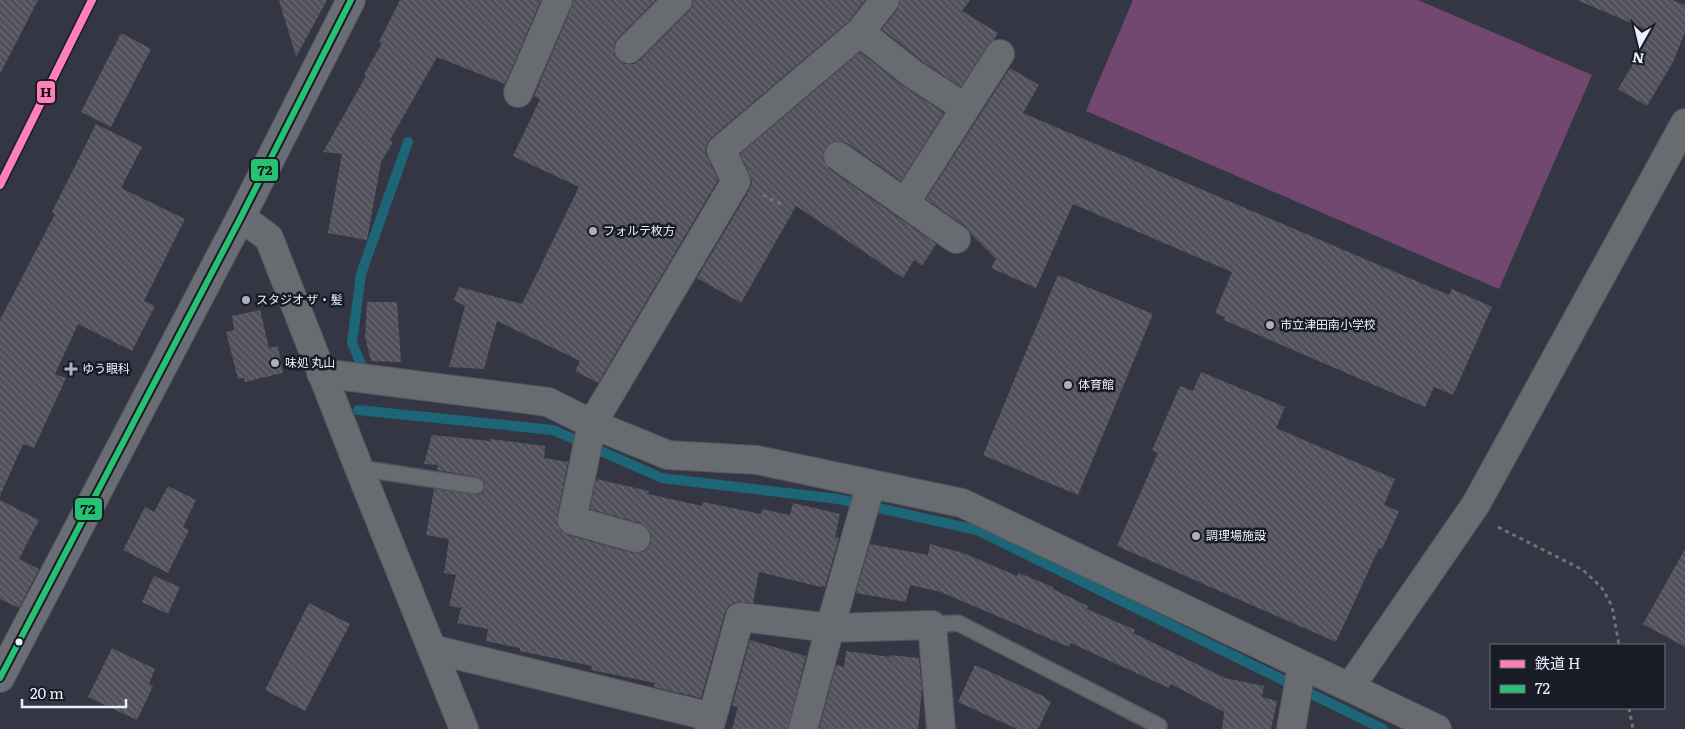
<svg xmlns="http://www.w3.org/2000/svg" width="1685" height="729" font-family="Literata,'Noto Sans JP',serif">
	<defs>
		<pattern id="building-back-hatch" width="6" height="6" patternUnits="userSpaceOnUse" patternTransform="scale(1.25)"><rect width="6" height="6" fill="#51505b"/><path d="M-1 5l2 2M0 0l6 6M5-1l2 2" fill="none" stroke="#6a6a74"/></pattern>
	</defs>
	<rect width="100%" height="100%" fill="#343743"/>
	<path fill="#724770" d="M1133,0H1418L1592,75L1499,289L1086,111Z"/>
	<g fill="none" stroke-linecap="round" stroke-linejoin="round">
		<path stroke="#1c6677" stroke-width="10" d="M362,366L352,343L361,274L408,142
			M358,410L553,430L662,478L838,499L977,530L1383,729"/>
	</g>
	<path fill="url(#building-back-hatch)" d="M0,0H38L0,74Z
		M279,0H327L296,57Z
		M400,0H541L505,84L437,57L390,140L393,142L381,162L367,240L328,233L342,154L323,152L366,76L364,75L382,43L379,42Z
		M573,0H656L618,38L614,44V53L618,60L625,64H634L640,60L689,11L693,4V0H865L849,21L711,138L707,143L705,150L707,156L718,180L598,383L575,371L580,361L497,321L484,369L449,367L465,306L454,300L459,287L522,304L579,187L513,156L540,99L534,96L572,6Z
		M900,0H970L962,11L998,33L994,40L987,46L961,87L922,61L882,29L897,10Z
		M1577,0H1672L1685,5V32L1673,62L1647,106L1618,89L1652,32Z
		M121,33L151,49L111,127L81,112Z
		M860,52L903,86L944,113L901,181L847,143L840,141L832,142L826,147L823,154L824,162L829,169L936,244L922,266L914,260L903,278L796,206L741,303L697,278L750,189L752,182L750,175L740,154Z
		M1010,68L1039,85L1023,113L1449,295L1452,289L1492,307L1453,395L1434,387L1425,407L1224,320L1225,317L1215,313L1232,272L1073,204L1036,288L991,268L996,259L971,234L965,226L926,199Z
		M96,124L142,147L121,188L185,219L144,301L155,306L132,351L78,324L55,374L66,378L34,448L23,444L0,496V320L55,214L52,212Z
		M1058,275L1153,314L1078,495L983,455Z
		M367,302H397L401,362L371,361L365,337Z
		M260,310L269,348L278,346L283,373L245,382L244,378L238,379L226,332L234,330L232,316Z
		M1201,372L1285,407L1276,428L1395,479L1384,505L1399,511L1382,549L1379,548L1336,642L1117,546L1158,453L1152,450L1180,386L1193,391Z
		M432,435L490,441L491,439L545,446L544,458L568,462L557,517V524L561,531L568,535L632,553H640L647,549L651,542V534L647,527L640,523L590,509L596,479L649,491L648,494L702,506L703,502L761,514L762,509L790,515L793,503L840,514L835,537L839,538L825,587L821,586V587L759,572L753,603L735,602L729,606L725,612L701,698L654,687L655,683L591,670L592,666L520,651V648L486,641L488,629L457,623L461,608L449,606L456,575L444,573L449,539L426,535L434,489L479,495L484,491L485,483L478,477L437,470L438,465L424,464Z
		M168,486L196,500L183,527L189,530L168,573L123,550L145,507L154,512Z
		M0,500L39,520L19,559L39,569L19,608L0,599Z
		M870,544L928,555L930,544L963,553L1017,576L1019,573L1053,587V589L1088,606L1087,609L1135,630L1133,633L1225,678L1264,686L1262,697L1277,701L1271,729H1222L1224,712L1171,684L1169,688L1071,643L1069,647L941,592L910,585L906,602L856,593Z
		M1685,549V647L1643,624Z
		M154,576L180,587L168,614L142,602Z
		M309,603L350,624L305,711L265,690Z
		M750,640L806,656L788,729H732L738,707L732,706Z
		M112,648L155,669L149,684L153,686L137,720L88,697Z
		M846,651L890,657V655L919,658L922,689L918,729H819L836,665L844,667Z
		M975,665L1045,697L1044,698L1051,702L1038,729H1017L958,702Z"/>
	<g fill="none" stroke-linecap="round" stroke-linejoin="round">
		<g stroke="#53555f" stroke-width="18">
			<path id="service" d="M359,468L476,486
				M932,625L958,623L1159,726L1158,729"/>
		</g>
		<g stroke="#53555f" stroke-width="30">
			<path id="minor" d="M860,32L913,74L965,108
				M629,49L678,0
				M518,93L558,0
				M838,156L956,239
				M905,203L1000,54
				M321,373L548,402L592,424L668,455L757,460L962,503L1437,729
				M636,538L572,520L592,424L736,181L721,150L860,32L885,0
				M432,649L712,717
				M1350,687L1476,504L1685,123
				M709,729L740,617L830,628L932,625L941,729
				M803,729L830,628L871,484
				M1291,729L1302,665"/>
		</g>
		<g stroke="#53555f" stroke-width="30">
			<path id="tertiary" d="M241,217L269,238L359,468L464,729"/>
		</g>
		<g stroke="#53555f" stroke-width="30">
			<path id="secondary" d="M0,678L241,217L351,0"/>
		</g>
		<path stroke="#707278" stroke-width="3" stroke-dasharray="4 4" stroke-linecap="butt" d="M763,195L783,205
			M1498,527L1583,570L1602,588L1612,606L1619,645
			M1629,708L1633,729"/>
		<use href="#service" stroke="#686b6f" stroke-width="15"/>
		<use href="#minor" stroke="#686b6f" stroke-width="28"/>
		<use href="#tertiary" stroke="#686b6f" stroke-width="28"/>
		<use href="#secondary" stroke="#6a6d73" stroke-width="28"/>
		<g stroke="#191c26" stroke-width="10">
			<path id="bus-1" d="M0,678L241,217L351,0"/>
		</g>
		<use href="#bus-1" stroke="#26c172" stroke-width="6"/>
		<g stroke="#191c26" stroke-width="11">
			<path id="rail-1" d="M0,185L92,0"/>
		</g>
		<use href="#rail-1" stroke="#ff80b9" stroke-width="8"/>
	</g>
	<g fill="#acafbd" stroke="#191c26" stroke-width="2">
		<circle cx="593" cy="231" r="5"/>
		<circle cx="246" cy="300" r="5"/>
		<circle cx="1270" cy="325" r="5"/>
		<circle cx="275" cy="363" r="5"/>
		<path d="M68.5 361.5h5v5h5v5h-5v5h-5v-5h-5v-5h5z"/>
		<circle cx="1068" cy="385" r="5"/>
		<circle cx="1196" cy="536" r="5"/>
	</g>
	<circle fill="#ecf0fe" stroke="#191c26" stroke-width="2" cx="19" cy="642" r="4.5"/>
	<g text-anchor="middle" stroke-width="5" stroke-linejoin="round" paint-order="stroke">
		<g font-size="12" fill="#ecf0fe" stroke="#191c26" text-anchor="start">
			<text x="603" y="235">フォルテ枚方</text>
			<text x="256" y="304">スタジオ ザ・髪</text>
			<text x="1280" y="329">市立津田南小学校</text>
			<text x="285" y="367">味処 丸山</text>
			<text x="82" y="373">ゆう眼科</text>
			<text x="1078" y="389">体育館</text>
			<text x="1206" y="540">調理場施設</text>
		</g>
	</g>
	<g stroke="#191c26" stroke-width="2">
		<rect x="36" y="80" width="20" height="24" rx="5" fill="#ff80b9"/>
		<rect x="250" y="158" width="29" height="24" rx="5" fill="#26c172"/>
		<rect x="74" y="497" width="29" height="24" rx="5" fill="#26c172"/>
	</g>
	<g font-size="14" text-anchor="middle" font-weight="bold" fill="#111">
		<text x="46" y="97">H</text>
		<text x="265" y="175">72</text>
		<text x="88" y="514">72</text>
	</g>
	<rect x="1490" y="644" width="175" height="65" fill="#191c26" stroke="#6d717c"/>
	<rect x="1500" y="660" width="25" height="8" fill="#ff80b9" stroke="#6d717c"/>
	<text x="1535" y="669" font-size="15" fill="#ecf0fe">鉄道 H</text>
	<rect x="1500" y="685" width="25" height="8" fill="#26c172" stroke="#6d717c"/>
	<text x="1535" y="694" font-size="15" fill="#ecf0fe">72</text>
	<g transform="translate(1640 45) rotate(188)" stroke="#191c26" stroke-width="4" paint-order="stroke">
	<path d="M0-4L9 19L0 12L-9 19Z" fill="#ecf0fe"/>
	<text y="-8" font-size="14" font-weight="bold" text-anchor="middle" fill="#ecf0fe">N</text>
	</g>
	<path d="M22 699v8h104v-8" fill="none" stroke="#ecf0fe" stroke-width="2.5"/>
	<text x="30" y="699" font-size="15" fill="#ecf0fe" stroke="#191c26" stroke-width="4" paint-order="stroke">20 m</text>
</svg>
